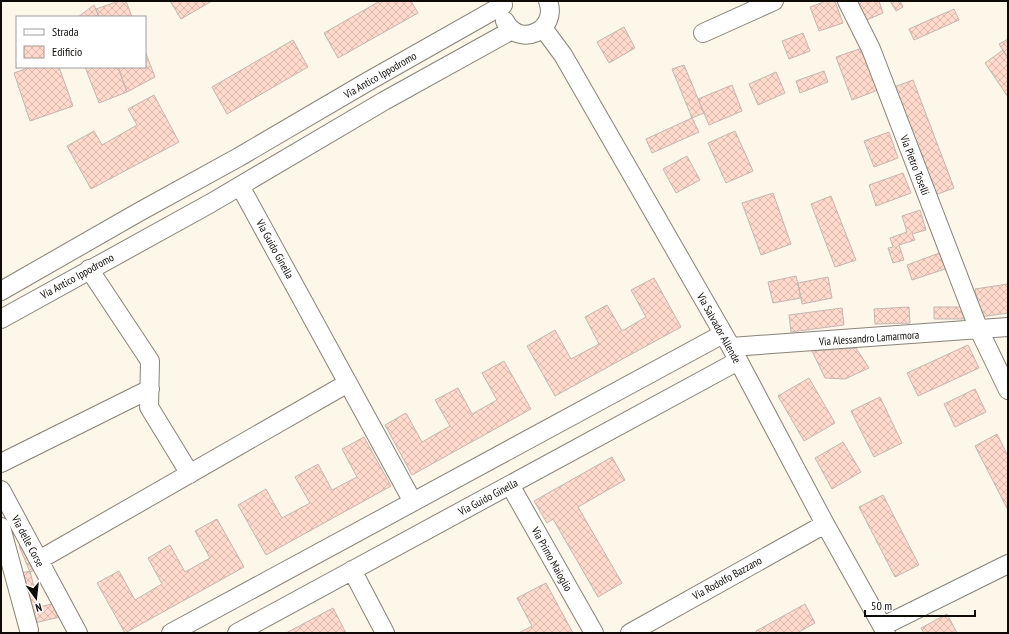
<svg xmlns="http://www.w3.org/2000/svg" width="1009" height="634" font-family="'PT Sans Narrow',sans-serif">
	<defs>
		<pattern id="building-cross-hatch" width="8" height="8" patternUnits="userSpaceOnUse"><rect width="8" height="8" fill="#ffd9cb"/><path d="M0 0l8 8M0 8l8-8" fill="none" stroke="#d9b9ad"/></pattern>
	</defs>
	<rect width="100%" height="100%" fill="#fdf7ea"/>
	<path fill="url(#building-cross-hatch)" stroke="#c5b6b1" d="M119,1H126L132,17H99L96,9Z
		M170,1H212L181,19Z
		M380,1H411L418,13L338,58L324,33Z
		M826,1H835L843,23L819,31L810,7Z
		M855,1H879L883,13L862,22Z
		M890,1H900L903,7L896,11Z
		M94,5L99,17H78Z
		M954,9L959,20L914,40L909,29Z
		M624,27L635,48L609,63L597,42Z
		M803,33L810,51L789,59L782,41Z
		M1008,39V58L999,44Z
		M293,40L308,67L227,114L212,87Z
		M862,48L878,90L852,100L836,57Z
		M1003,50L1008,58V64L1006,65L1008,68V97L985,63Z
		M145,51L155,77L127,92L118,67H145Z
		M684,65L704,113L692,118L672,69Z
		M31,67H59L73,106L30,121L14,73Z
		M85,67H118L127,92L99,103Z
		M824,71L828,82L800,93L796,81Z
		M776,72L785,93L758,105L749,84Z
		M913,80L954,188L935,195L894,87Z
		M732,85L742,111L709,125L698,99Z
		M154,95L179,142L91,189L67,146L94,131L102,145L137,125L128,109Z
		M692,118L699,132L652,153L646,139Z
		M735,131L753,171L726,183L708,143Z
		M889,132L898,158L874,167L864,141Z
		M687,156L700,180L676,193L663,169Z
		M903,173L911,193L876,206L869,185Z
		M773,193L791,244L761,255L742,203Z
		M831,196L856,260L835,267L811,204Z
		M920,210L926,230L912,234L915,240L899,245L904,260L893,263L888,248L893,247L890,238L907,232L902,216Z
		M942,252L948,268L912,280L907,265Z
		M796,276L801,298L773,303L768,282Z
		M828,277L832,298L802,304L798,283Z
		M654,278L681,327L555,396L527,346L555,330L571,359L599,344L585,317L607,305L622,331L646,317L631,290Z
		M1008,284V313L980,317L975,289Z
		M909,307L910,323L875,324L874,309Z
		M934,307H965V319H934Z
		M842,308L844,325L791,332L789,315Z
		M968,345L979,368L918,396L907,373Z
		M856,348L869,368L845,379L825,378L812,351Z
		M504,361L531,409L412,475L385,425L406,413L422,442L450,426L435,400L458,388L472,414L497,400L482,373Z
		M809,378L835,423L804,441L778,396Z
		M975,389L986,412L955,427L944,404Z
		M880,397L902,443L874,457L851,411Z
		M997,434L1008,456V510L975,446Z
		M364,437L391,486L266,555L238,505L266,489L282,518L310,503L295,477L318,464L332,490L357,477L342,449Z
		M843,442L861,472L832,489L815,458Z
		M612,457L625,480L578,507L622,583L598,597L553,519L547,523L534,501Z
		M883,495L919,565L895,577L859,507Z
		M217,519L244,567L125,633L97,583L119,571L135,600L162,584L148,558L170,545L185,572L210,558L195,531Z
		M27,542L40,567L30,572L19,546Z
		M30,571L39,607L56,603L60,617L30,624L17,574Z
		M546,583L561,611L573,633H519L532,626L517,598Z
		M805,604L815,623L797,633H757L756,631Z
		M333,608L346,633H286Z
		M947,614L957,633H924L921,628Z"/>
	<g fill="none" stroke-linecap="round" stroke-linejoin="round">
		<g stroke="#888277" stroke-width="20">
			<path id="minor" d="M847,1L871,49L979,330L1008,390
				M505,21C519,49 559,30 548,1
				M543,28L563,55L731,347L825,524L886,633
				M703,33L774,1
				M240,186L413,502
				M89,269L150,361L149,407L190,474
				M1,291L139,212L239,157L367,82L503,5
				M1,319L211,203L384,101L512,30
				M731,347L1008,327
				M1,463L150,389
				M510,485L594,633
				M1,490L78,633
				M1,527L29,630
				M39,560L348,383
				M352,570L385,633
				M883,626L1008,564
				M171,633L723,334
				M237,633L738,361
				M630,633L825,524"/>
		</g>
		<use href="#minor" stroke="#fff" stroke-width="18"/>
	</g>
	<g text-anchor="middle" stroke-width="3" stroke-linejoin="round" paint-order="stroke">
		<g font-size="11" fill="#0e0b07" stroke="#fff">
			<text transform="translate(380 75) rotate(-30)" y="4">Via Antico Ippodromo</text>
			<text transform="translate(915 165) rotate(69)" y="4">Via Pietro Toselli</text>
			<text transform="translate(275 249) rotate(61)" y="4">Via Guido Ginella</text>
			<text transform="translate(77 276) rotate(-29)" y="4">Via Antico Ippodromo</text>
			<text transform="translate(719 328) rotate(61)" y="4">Via Salvador Allende</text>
			<text transform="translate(869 338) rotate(-4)" y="4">Via Alessandro Lamarmora</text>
			<text transform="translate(488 497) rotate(-28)" y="4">Via Guido Ginella</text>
			<text transform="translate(28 541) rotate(62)" y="4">Via delle Corse</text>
			<text transform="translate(552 559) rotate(61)" y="4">Via Primo Maioglio</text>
			<text transform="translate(727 578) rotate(-29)" y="4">Via Rodolfo Bazzano</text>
		</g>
	</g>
	<rect width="1009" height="634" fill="none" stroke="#0e0b07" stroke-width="4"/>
	<rect x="16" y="16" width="130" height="52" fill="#ffffff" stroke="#9f9d9c"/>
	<rect x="24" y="29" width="20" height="6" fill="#ffffff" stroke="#9f9d9c"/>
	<text x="52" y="36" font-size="12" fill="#0e0b07">Strada</text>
	<rect x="24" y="46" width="20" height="12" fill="url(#building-cross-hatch)" stroke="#9f9d9c"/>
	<text x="52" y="56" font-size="12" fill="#0e0b07">Edificio</text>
	<g transform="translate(36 598) rotate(165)" stroke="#ffffff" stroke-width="3" paint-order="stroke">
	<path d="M0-3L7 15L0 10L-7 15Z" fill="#0e0b07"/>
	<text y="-6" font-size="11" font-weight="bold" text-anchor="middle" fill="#0e0b07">N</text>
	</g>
	<path d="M865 610v6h110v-6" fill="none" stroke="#0e0b07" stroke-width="2"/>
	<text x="871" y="610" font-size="12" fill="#0e0b07" stroke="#ffffff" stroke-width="3" paint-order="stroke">50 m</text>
</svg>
